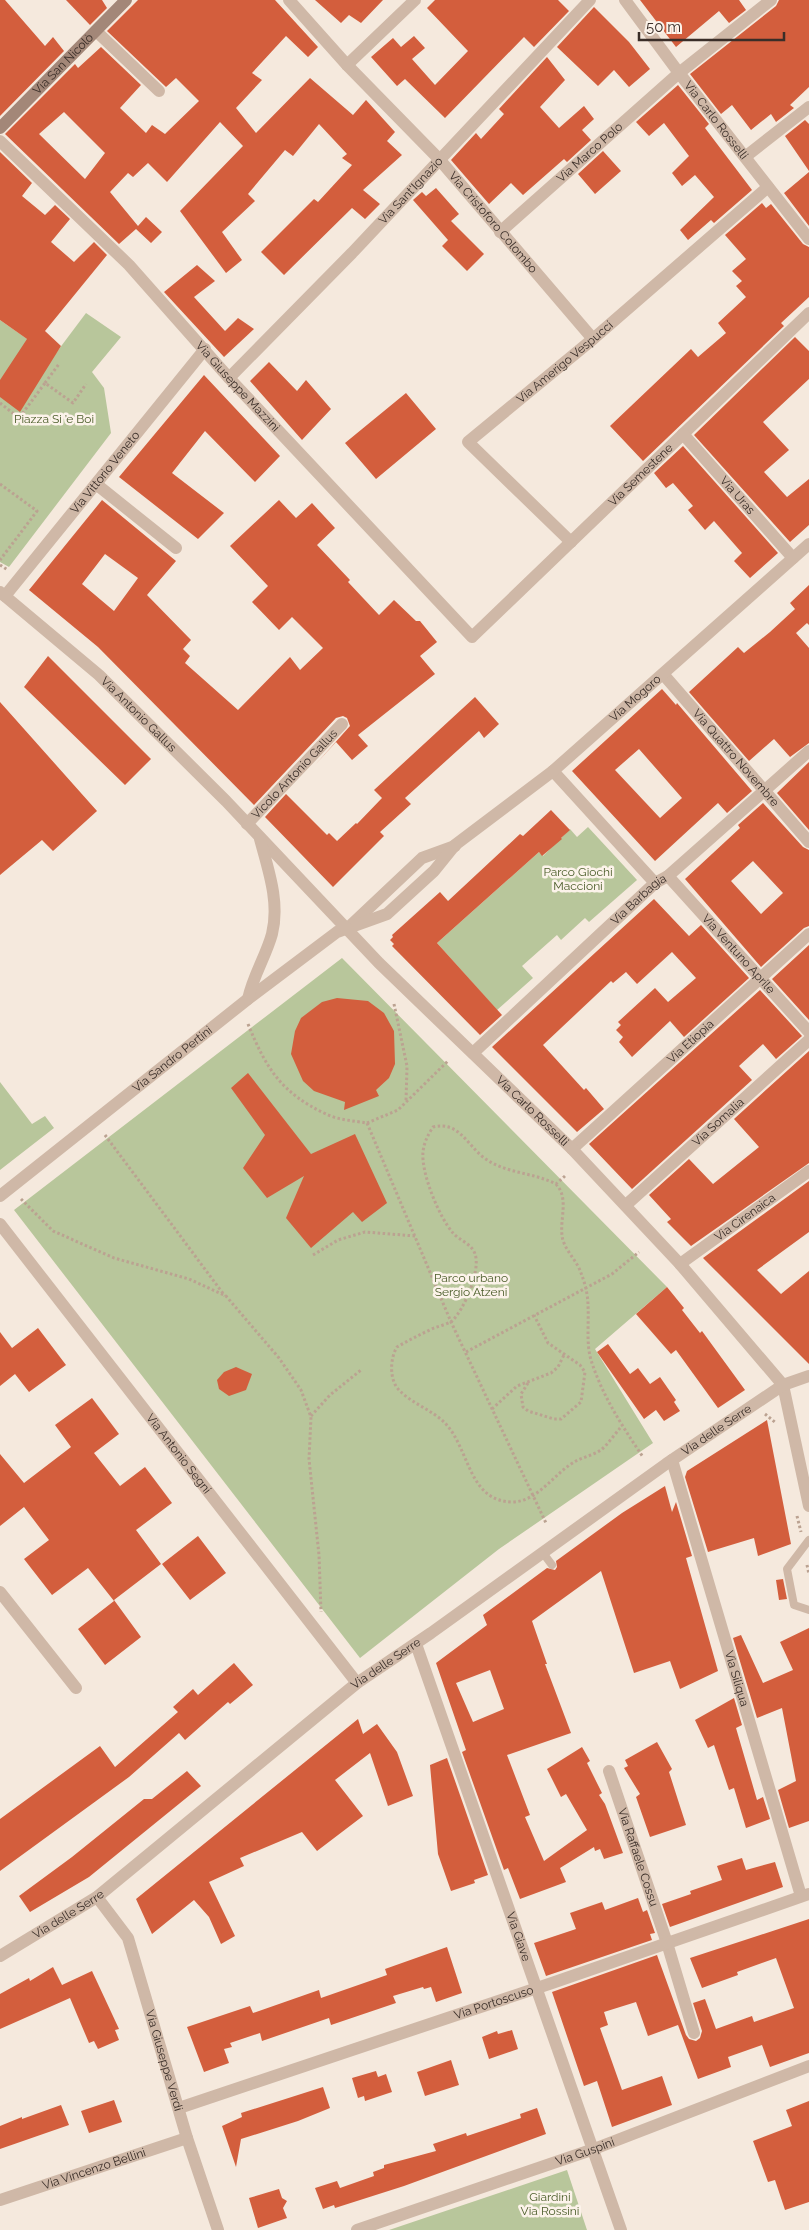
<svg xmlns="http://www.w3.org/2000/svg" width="809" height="2230" font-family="Raleway,sans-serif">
	<rect width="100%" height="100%" fill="#f5e9dd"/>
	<path fill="#b8c69b" d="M86,313L121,337L92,372L104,388L111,433L9,567L0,562V320L53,357Z
		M588,827L637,880L589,922L585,918L561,940L557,935L522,966L533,978L497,1010L437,943L539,852L543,856L570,829L577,837Z
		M342,958L667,1287L595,1349L653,1443L499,1549L360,1658L14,1210Z
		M0,1082L32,1124L45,1116L54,1128L0,1170Z
		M567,2170L587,2230H389Z"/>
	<path fill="#d35e3d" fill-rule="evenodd" d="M0,0H5L45,46L53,37L64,51L0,116Z
		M66,0H102L107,8L90,25Z
		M138,0H275L318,47L308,57L286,36L252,73L262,80L236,108L256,133L310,78L353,115L366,100L395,132L387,141L402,155L363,190L380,204L365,219L352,208L284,275L261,252L314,199L318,202L352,165L342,158L347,154L319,124L293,156L285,150L248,194L255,201L222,232L242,260L226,273L180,211L243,146L220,122L167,182L148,163L133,177L128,173L110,192L138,226L146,217L162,232L151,243L136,229L119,244L5,134L75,64L78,68L101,47L141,85L120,108L146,133L152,125L165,134L199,101L176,78L166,87L107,31ZM64,112L105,153L85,179L39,134Z
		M315,0H383L361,23L349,15L341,23Z
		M435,0H558L569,11L534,47L524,37L445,118L405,79L397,86L371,57L393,38L401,47L414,36L425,48L412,59L435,85L468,51L427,8Z
		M640,0H739L746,10L729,23L719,11L676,47Z
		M779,0H809V87L790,105L794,108L776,122L771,114L751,130L732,105L721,114L690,74L776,6Z
		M594,7L629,42L650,69L629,87L614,70L598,86L557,47Z
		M547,57L565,80L540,107L559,128L584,106L594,119L582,130L591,140L567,162L564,159L523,195L511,183L489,204L451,160L476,133L481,139L504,114L499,109Z
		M678,85L709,124L705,128L752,190L714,223L711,220L688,240L680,230L714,197L695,175L682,186L672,173L689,156L664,123L649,136L636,122Z
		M805,120L809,124V171L785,136Z
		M603,151L621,171L595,194L578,174Z
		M0,152L32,183L22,196L45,215L55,205L70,219L51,242L74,262L94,242L107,255L45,331L61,346L20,412L0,397V380L27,339L0,320Z
		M809,172V226L784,193Z
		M436,188L459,214L451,221L484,254L467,271L442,246L448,240L413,200L422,192L426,196Z
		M762,203L766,208L771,204L803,244L809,247V297L781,323L784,326L643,461L610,426L691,349L698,357L726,333L718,323L746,297L736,286L742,281L732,271L746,259L725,235Z
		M197,265L215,281L194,297L225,331L238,318L254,329L224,357L164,292Z
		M795,337L809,351V379L763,422L789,450L764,472L787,497L809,479V525L790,542L694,435Z
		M269,362L297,391L306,380L331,409L302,440L250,381Z
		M204,375L280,456L255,482L205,431L172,473L224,513L198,539L119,477Z
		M406,393L436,429L376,479L345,443Z
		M683,446L778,553L750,578L734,561L742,553L714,521L705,530L688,510L693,506L673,483L666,488L654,473Z
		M102,500L176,561L147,595L191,640L183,649L190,656L185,663L238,710L290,657L300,670L323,648L292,617L279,630L252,602L268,586L230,546L279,500L296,518L312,503L335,528L317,545L350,580L348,582L379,615L394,600L416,621H420L437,642L420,656L435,674L358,735L368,746L352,760L336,742L315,765L350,726L347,718L343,716L336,718L254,805L98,647L29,590ZM105,554L138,578L114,611L82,584Z
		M809,585V625L807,623L796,633L809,648V743L790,757L774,739L749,761L689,692L738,647L744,653L770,632L795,609L790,603Z
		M48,656L151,759L125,785L24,687Z
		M662,689L676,705L677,703L752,791L727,813L718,803L655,861L572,771ZM639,749L682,798L660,818L615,770Z
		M475,697L499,724L484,738L479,731L405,798L411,804L380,832L384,836L333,887L265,817L286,794L327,835L329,833L337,841L356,823L357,824L382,798L374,790Z
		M0,702L97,811L53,851L42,840L0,875Z
		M809,762V830L777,793Z
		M763,803L803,847L809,850V926L804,928L761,967L685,879L740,828L738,825ZM753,861L783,893L761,914L731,881Z
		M551,810L570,830L561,838L562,839L542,856L539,852L437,943L502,1015L480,1035L392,946L394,944L390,940L393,937L392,935L440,892L448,901L520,834L523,836Z
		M654,899L689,936L701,925L749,978L684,1037L670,1021L632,1057L619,1042L623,1037L616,1030L621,1025L618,1022L655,988L668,1002L696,978L672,952L637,984L626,972L613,983L611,981L543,1045L584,1090L586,1088L604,1109L577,1132L492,1047Z
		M809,945V1020L772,979Z
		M760,990L802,1036L776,1059L763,1044L739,1066L752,1080L632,1189L589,1144Z
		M337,998L368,1001L384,1013L394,1031L395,1064L389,1078L376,1090L379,1096L344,1110L345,1102L314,1091L303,1081L291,1054L295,1031L301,1018L322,1002Z
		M809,1051V1163L691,1246L667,1222L671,1219L649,1195L689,1159L713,1184L759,1147L734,1119Z
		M248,1073L311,1154L355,1134L387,1203L362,1222L353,1212L311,1248L286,1218L304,1176L267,1198L243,1168L265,1135L231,1088Z
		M809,1181V1232L757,1270L781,1294L809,1271V1364L703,1258Z
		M667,1287L684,1308L682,1310L700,1333L702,1331L745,1390L718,1408L676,1350L671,1354L636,1314Z
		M38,1328L66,1365L29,1392L15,1374L0,1386V1332L12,1348Z
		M608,1344L630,1374L638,1368L650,1384L660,1377L676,1400L674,1402L680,1411L664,1421L656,1410L644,1419L597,1352Z
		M236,1367L252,1374L246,1390L229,1396L219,1389L217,1380L224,1372Z
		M92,1398L119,1434L94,1453L120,1486L145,1467L172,1503L136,1530L161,1564L114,1600L141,1637L105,1665L78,1629L114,1601L88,1568L52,1595L24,1559L49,1540L24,1507L0,1526V1454L24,1483L71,1447L55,1425Z
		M767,1420L791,1544L758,1556L754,1538L708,1552L685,1477L687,1471Z
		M665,1486L672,1512L676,1502L692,1556L686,1558L718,1671L680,1689L670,1661L634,1673L601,1571L532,1621L547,1664H545L571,1733L507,1755L530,1815L525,1817L544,1861L587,1830L566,1794L561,1797L547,1769L582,1747L590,1761L587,1763L602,1793L599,1795L605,1804L623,1853L604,1859L600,1849L595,1851L594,1847L560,1868L566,1882L520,1899L508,1868L504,1870L462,1752L466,1750L436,1663L487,1625L483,1615L547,1568L555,1570L557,1567L556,1561L622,1513ZM490,1670L504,1709L473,1722L456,1683Z
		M198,1536L226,1573L190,1600L162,1564Z
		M783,1579L787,1599L779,1600L776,1580Z
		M809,1628V1821L789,1828L778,1790L796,1781L782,1708L757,1718L733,1638L741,1635L763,1683L793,1670L780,1642Z
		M234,1663L253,1685L230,1704L228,1702L185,1740L179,1733L129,1777L0,1871V1819L100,1746L115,1767L178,1712L173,1707L193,1689L198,1695Z
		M734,1698L742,1725L736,1728L757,1800L763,1797L770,1819L746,1828L734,1788L729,1790L714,1745L708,1748L695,1720Z
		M358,1719L363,1734L377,1724L397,1752L413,1796L388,1806L370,1753L335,1780L363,1816L317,1851L302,1832L240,1858L244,1866L209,1882L235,1936L221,1944L209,1917L194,1900L152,1934L136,1899Z
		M657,1742L672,1769L669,1772L686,1825L650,1837L636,1797L640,1794L624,1768L628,1766L625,1760Z
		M447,1758L488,1875L474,1880L475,1883L451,1891L438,1854L430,1765Z
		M187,1771L201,1786L89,1877L30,1912L19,1896L72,1857L144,1799H152Z
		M742,1858L746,1870L775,1862L783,1887L670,1927L662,1904L691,1894L690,1891L722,1880L717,1866Z
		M638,1898L643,1912L647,1910L655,1933L650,1934L652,1940L546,1976L534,1943L576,1929L570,1913L602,1902L605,1910Z
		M809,1919V2053L770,2067L762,2045L728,2057L731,2067L698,2079L678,2025L648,2036L636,2002L604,2012L608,2025L600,2028L622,2090L662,2076L672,2105L612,2127L597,2081L584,2086L552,1992L657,1955L686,2035L689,2039L696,2041L700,2038L702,2031L693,2003L705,1999L716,2029L752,2016L754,2022L794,2008L776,1958L737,1972L738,1975L702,1988L690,1958Z
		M447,1947L462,1993L436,2002L431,1987L424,1989L423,1987L393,1996L396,2003L331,2025L329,2018L262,2041L260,2033L230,2043L232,2047L224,2049L229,2063L204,2072L187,2027L250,2006L253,2013L319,1990L321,1998L387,1975L385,1969Z
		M53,1967L62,1985L92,1971L119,2029L115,2030L119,2040L98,2049L94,2041L89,2043L70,1998L0,2029V1994L29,1978L30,1981Z
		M512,2030L518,2049L489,2059L482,2037L497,2031L498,2034Z
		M451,2060L459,2085L425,2096L417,2072Z
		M376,2071L378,2077L386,2074L392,2092L365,2101L364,2096L358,2098L352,2078Z
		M323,2087L330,2108L298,2121L241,2139L236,2167L222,2126L242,2117L241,2113Z
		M114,2100L122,2122L89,2133L81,2111Z
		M809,2101V2202L785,2210L775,2180L768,2182L753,2141L792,2126L786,2110Z
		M61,2105L69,2125L0,2149V2126L22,2117V2119Z
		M537,2108L546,2134L404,2186L335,2208L334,2205L323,2209L315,2188L337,2181L340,2188L374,2176L373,2172L384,2168V2165L436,2151L433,2144L466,2133L467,2136L521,2118L520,2114Z
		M279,2189L282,2198L287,2201L283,2208L287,2218L258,2228L249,2198Z"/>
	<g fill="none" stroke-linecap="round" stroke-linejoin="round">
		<path stroke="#bba291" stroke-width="3" stroke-dasharray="2.5 2.5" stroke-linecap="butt" d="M45,383L59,364
			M0,403L19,418L45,383L73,403L86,384
			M0,484L37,511L0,560
			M0,565L8,570
			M394,1004L407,1066L406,1102
			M248,1024C266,1068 281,1093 326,1114C338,1120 355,1121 367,1123L451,1322L546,1523
			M367,1123L398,1110L449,1060
			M105,1135L225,1296
			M565,1176L556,1184C533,1172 505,1174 483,1157C466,1143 458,1121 433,1127C428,1135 424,1142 423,1152C421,1173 439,1217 453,1233C459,1240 472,1244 475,1254C481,1270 464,1310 452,1321C447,1324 440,1326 434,1328C421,1334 409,1340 397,1347C390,1358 389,1380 399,1390C411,1403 432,1410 445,1423C470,1449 468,1502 513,1502C539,1501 555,1472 576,1461C584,1457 593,1455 601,1450C608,1444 615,1434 621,1427
			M556,1184C569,1198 560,1218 562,1235C563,1249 577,1260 581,1273C585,1283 588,1295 588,1306C589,1323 586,1343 591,1360C602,1395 622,1426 643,1457
			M21,1199L53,1231L114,1258L189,1279L226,1296L279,1358L301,1390L311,1417L309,1459L319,1555L321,1612
			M313,1255L338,1240L365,1232L415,1236
			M466,1352L612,1274L639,1252
			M528,1383L521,1394L523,1407L528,1411L554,1419H561L581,1402L585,1372L580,1365L548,1343L534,1315
			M492,1409L517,1386L551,1373L558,1367L564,1355
			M765,1414L776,1423
			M311,1416L330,1395L361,1370
			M797,1516L801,1532
			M807,1565L809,1574"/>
		<path stroke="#cfb8a7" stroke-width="8" d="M809,1540L787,1569L794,1605L809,1610
			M543,1553L552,1565"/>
		<g stroke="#cfb8a7" stroke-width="12">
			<path id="s1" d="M289,0L347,65L439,159L593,339"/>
			<path id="s2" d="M625,0L679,73L809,239"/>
			<path d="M96,31L159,91"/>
			<path d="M347,65L415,0"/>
			<path id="s3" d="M0,141L129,265L229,378L472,637L809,313"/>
			<path d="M745,157L809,107"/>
			<path id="s4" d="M500,232L679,73L771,0"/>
			<path id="s5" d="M229,378L352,253L590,0"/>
			<path id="s6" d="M683,434L793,558"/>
			<path d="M96,484L176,548"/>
			<path id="s7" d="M571,542L468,442L593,339L768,187"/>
			<path id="s8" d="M5,596L205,349"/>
			<path id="s9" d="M663,674L809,842"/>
			<path d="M553,771L655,883"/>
			<path id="s10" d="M247,824L342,724"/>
			<path id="s11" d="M668,876L809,1032"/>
			<path d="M351,925L422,858L455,846"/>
			<path id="s12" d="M473,1053L655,883L668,876L809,751"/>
			<path id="s13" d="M572,1149L809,934"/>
			<path id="s14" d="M0,1196L248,999L337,932L387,914L434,871L455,845L553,771L809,544"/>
			<path id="s15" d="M626,1205L809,1040"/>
			<path id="s16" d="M0,1224L357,1683"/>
			<path id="s17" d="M680,1264L809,1171"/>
			<path id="s18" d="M672,1460L801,1896"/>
			<path d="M0,1592L76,1688"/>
			<path id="s19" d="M416,1644L621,2230"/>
			<path id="s20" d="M609,1771L667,1943L694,2033"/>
			<path id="s21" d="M97,1897L128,1938L187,2138L218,2230"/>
			<path id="s22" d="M179,2108L552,1983L809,1894"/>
			<path id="s23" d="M0,2200L187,2138"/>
			<path id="s24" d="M357,2230L594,2149L809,2066"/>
		</g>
		<g stroke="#cfb8a7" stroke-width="12">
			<path id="s25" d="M0,592L99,675L226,801L379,963L572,1149L680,1264L783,1385L809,1506"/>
			<path d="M248,999C253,976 266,956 272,934C280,902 268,869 260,839"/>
			<path id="s26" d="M0,1956L97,1897L357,1683L431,1633L666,1464L783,1385L809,1376"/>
		</g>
		<path stroke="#a38778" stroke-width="12" id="s27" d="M0,128L126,0"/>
	</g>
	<g text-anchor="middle" stroke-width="5" stroke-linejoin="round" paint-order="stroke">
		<g font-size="12" fill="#3a2e28" stroke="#fcf3ea">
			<text dy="4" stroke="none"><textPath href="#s27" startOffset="90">Via San Nicolò</textPath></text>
			<text dy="4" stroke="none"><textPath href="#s2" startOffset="151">Via Carlo Rosselli</textPath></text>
			<text dy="4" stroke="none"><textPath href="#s4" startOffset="120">Via Marco Polo</textPath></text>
			<text dy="4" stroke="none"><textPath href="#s5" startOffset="261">Via Sant'Ignazio</textPath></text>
			<text dy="4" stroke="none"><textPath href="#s1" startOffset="302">Via Cristoforo Colombo</textPath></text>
			<text dy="4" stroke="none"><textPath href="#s7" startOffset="269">Via Amerigo Vespucci</textPath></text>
			<text dy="4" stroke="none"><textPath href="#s3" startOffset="342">Via Giuseppe Mazzini</textPath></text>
			<text dy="4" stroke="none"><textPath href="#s8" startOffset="159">Via Vittorio Veneto</textPath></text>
			<text dy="4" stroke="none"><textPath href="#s3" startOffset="919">Via Semestene</textPath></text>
			<text dy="4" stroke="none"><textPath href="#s6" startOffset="82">Via Uras</textPath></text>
			<text dy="4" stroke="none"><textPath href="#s14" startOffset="811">Via Mogoro</textPath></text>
			<text dy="4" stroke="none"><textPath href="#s25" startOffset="185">Via Antonio Gallus</textPath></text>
			<text dy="4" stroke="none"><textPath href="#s9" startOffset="111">Via Quattro Novembre</textPath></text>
			<text dy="4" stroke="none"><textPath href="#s10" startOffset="69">Vicolo Antonio Gallus</textPath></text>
			<text dy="4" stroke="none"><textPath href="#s12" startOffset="226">Via Barbagia</textPath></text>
			<text dy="4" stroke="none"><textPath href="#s11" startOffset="105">Via Ventuno Aprile</textPath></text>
			<text dy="4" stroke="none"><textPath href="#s13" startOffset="160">Via Etiopia</textPath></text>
			<text dy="4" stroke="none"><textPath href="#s14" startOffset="220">Via Sandro Pertini</textPath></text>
			<text dy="4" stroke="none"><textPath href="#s25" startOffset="744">Via Carlo Rosselli</textPath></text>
			<text dy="4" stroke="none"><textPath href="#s15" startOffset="124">Via Somalia</textPath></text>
			<text dy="4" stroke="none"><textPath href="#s17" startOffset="80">Via Cirenaica</textPath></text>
			<text dy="4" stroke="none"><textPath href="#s26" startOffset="890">Via delle Serre</textPath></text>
			<text dy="4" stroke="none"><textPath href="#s16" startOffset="291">Via Antonio Segni</textPath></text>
			<text dy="4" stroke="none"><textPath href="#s26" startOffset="485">Via delle Serre</textPath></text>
			<text dy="4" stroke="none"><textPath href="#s18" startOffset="228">Via Siliqua</textPath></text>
			<text dy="4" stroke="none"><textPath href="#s20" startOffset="91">Via Raffaele Cossu</textPath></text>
			<text dy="4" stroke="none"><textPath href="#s26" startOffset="80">Via delle Serre</textPath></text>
			<text dy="4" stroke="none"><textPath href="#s19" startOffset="310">Via Giave</textPath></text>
			<text dy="4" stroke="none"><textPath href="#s22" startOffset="332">Via Portoscuso</textPath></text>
			<text dy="4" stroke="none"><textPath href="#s21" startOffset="179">Via Giuseppe Verdi</textPath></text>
			<text dy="4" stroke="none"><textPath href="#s24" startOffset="241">Via Guspini</textPath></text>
			<text dy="4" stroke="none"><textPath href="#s23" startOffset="99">Via Vincenzo Bellini</textPath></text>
		</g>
		<g font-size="12" fill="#4a5c29" stroke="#fcf3ea">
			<text x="54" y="423">Piazza Si ’e Boi</text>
			<text x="578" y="876">Parco Giochi<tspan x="578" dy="14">Maccioni</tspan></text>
			<text x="471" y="1282">Parco urbano<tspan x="471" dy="14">Sergio Atzeni</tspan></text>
			<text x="550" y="2201">Giardini<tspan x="550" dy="14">Via Rossini</tspan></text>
		</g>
	</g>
	<path d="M639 32v8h145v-8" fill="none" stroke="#3a2e28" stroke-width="2.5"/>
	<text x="646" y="32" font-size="15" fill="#3a2e28" stroke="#fcf3ea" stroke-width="4" paint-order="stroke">50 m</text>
</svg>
